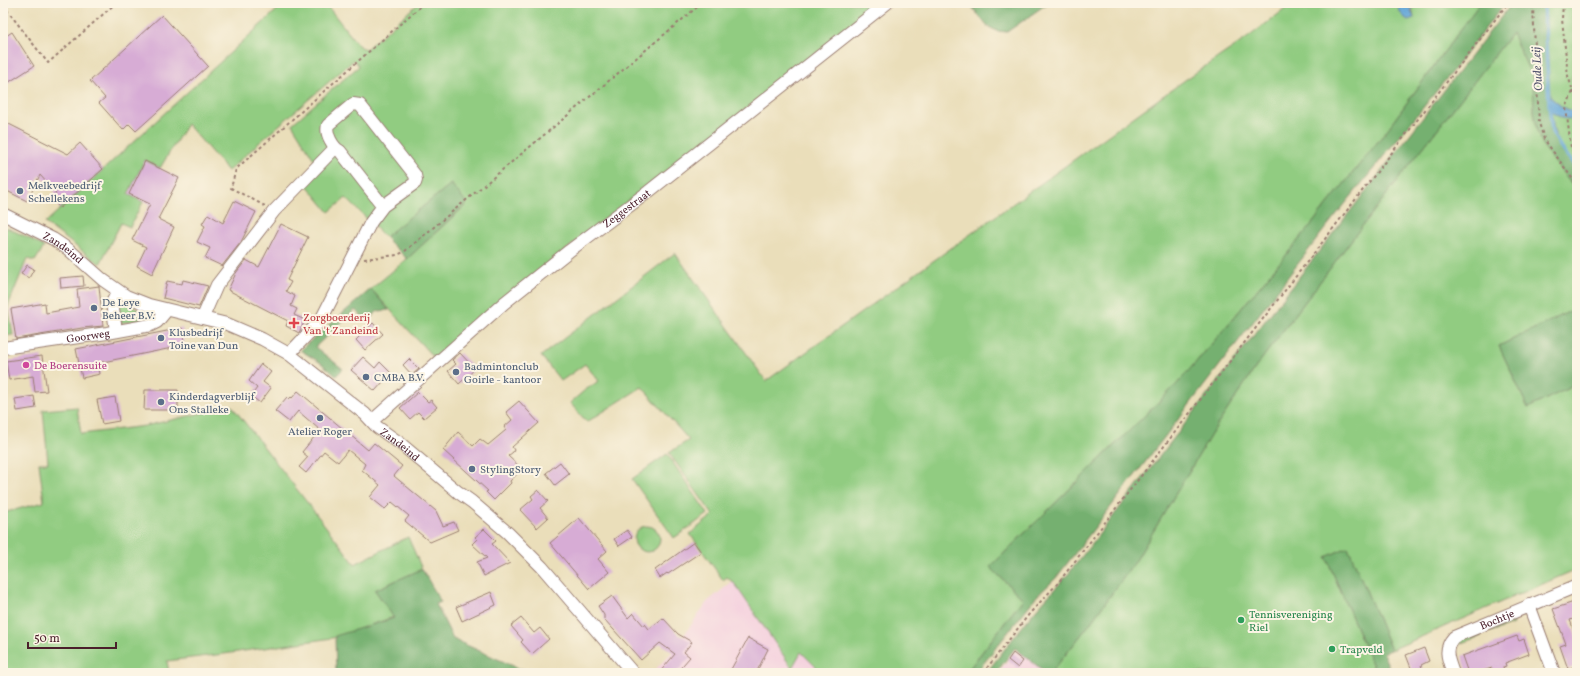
<svg xmlns="http://www.w3.org/2000/svg" width="1580" height="676" font-family="Vollkorn,serif">
	<rect width="100%" height="100%" fill="#fcf5e5"/>
	<filter id="ink" filterUnits="userSpaceOnUse"><feTurbulence type="fractalNoise" baseFrequency=".025" numOctaves="2"/><feDisplacementMap in="SourceGraphic" scale="8" xChannelSelector="R" yChannelSelector="G"/><feConvolveMatrix kernelMatrix="1 2 1 2 8 2 1 2 1" color-interpolation-filters="sRGB"/></filter>
	<filter id="wash" filterUnits="userSpaceOnUse"><feTurbulence type="fractalNoise" baseFrequency=".012" numOctaves="4" result="noise"/><feDisplacementMap in="SourceGraphic" scale="16" xChannelSelector="R" yChannelSelector="G"/><feGaussianBlur stdDeviation="0.9" result="paint"/><feColorMatrix in="noise" values="0 0 0 0 0 0 0 0 0 0 0 0 0 0 0 0 0 1.4 0 .05"/><feComposite in="paint" operator="in"/></filter>
	<g filter="url(#wash)">
		<rect width="100%" height="100%" fill="#eadeba"/>
		<path fill="#f4cfde" d="M733,581L792,668L801,652L822,673H652L673,651L707,602Z
			M1015,651L1044,664L1050,673H998Z"/>
		<path fill="#91cc81" stroke="#6e7656" d="M288,3H325L359,46L366,49L419,3H881L488,311L434,358L371,289L407,259L467,204L451,184L385,237L346,198L329,212L306,184L315,161L292,124L359,66L354,60C312,97 269,133 228,171L187,124L160,168L145,160L128,194L143,202L130,227L121,223L100,264L45,223L278,9Z
			M1293,3H1398V5L1414,18L1411,3H1480L1384,134L1307,230L1210,346L1177,384L990,567L1023,599L966,673H822L801,652L792,668L734,583L727,577L723,580L690,534L713,515L669,453L689,440L642,387L587,422L570,403L585,390L599,381L585,364L561,381L541,356L675,253L766,381L1185,80L1247,38Z
			M1547,3H1577V72L1571,78L1577,88V113L1562,107L1549,96L1545,4Z
			M1512,33L1533,79L1534,111L1537,131L1543,146L1577,192V308L1499,346L1528,408L1577,384V569L1391,650L1348,547L1326,557L1376,673H1051L1089,625L1135,562L1212,433L1258,364L1356,234Z
			M1551,112L1562,118L1570,119L1577,123V171L1560,145L1554,131Z
			M3,226L27,237L44,247L35,261L27,259L8,306L13,335L3,336Z
			M118,300L137,308L139,317L145,316L146,319L121,323Z
			M232,406L355,564L408,537L422,569L375,590L394,617L332,638L224,654L167,661L169,673H3V513L44,502L39,463H48L43,410L77,407L81,434L145,426Z
			M667,454L708,514L674,538L632,479Z
			M634 539a13 13 0 1 1 26 0a13 13 0 1 1-26 0Z
			M1510,617L1513,624L1490,632L1488,627Z
			M1479,630L1481,636L1458,644L1456,641Z"/>
		<path fill="#74b06f" stroke="#5f684d" d="M969,3H1048L1007,32L997,31L987,26Z
			M1480,3H1505L1447,78L1324,230L1056,578L1036,597L976,673H966L1023,599L990,567L1177,384L1210,346L1307,230L1384,134Z
			M1512,3H1547L1545,5L1551,112L1554,131L1560,145L1577,171V192L1543,146L1537,131L1534,111L1533,79L1512,33L1356,234L1258,364L1212,433L1135,562L1089,625L1051,673H1046L1015,648L996,673H986L1033,613L1069,573Z
			M451,184L467,203L407,259L385,237Z
			M371,289L389,310L378,311L367,321L355,310L315,347L343,369L336,376L321,363L300,350Z
			M1577,308V384L1528,408L1499,346Z
			M1348,547L1391,650L1383,653L1391,673H1376L1326,557Z
			M422,569L441,602L436,604L453,639L520,669H523L527,673H336L335,636L394,618L375,590Z"/>
		<path fill="#62a6d7" stroke="#566281" d="M1398,3H1411V10L1414,18L1408,20C1402,16 1398,11 1398,3Z
			M1549,96L1562,107L1577,113V123L1570,119L1562,118L1551,112Z"/>
		<g fill="none" stroke-linecap="round" stroke-linejoin="round">
			<path stroke="#62a6d7" stroke-width="3.5" d="M1539,3L1544,7L1549,104L1552,132L1560,146L1577,169"/>
		</g>
		<g id="blocks">
			<path fill="#d7acd5" d="M162,15L208,66L136,131L129,124L123,130L99,103L105,98L90,81Z
				M12,32L34,66L3,86V38Z
				M3,121L68,154L80,143L103,169L60,208L50,198L56,193L40,175L27,201L3,189Z
				M145,161L179,178L158,219L174,227L152,274L137,266L146,247L132,240L150,204L129,194Z
				M234,201L256,212L241,242L222,266L205,258L210,248L197,242L205,226L202,224L208,214L223,223Z
				M281,224L308,237L287,280L291,282L286,291L295,296L291,306L297,309L294,315L305,320L299,333L286,326L288,321L228,290L236,273L246,260L259,267Z
				M27,265L34,269L29,278L21,274Z
				M83,276L84,286L61,288L60,278Z
				M183,280L208,286L199,307L163,298L167,281L182,284Z
				M99,286L103,326L82,328L16,339L11,309L45,303L46,313L79,307L77,289Z
				M373,323L383,334L365,350L356,340Z
				M182,328L184,340L182,346L98,363L100,374L82,378L76,349Z
				M460,353L475,369L459,384L448,371L456,364L452,360Z
				M42,356L47,391L35,392L33,376L9,380L6,361Z
				M363,357L375,368L380,362L391,373L375,391L351,370Z
				M409,359L419,369L412,375L403,365Z
				M261,364L271,372L263,382L271,388L260,403L251,396L257,388L249,381Z
				M145,390H178V410H144Z
				M298,391L368,450L374,443L402,466L394,476L436,511L443,526L454,522L458,530L430,542L405,521L409,516L392,502L385,509L370,497L380,485L362,470L365,464L348,450L338,462L324,451L306,473L299,467L308,457L302,452L320,430L298,411L289,422L275,411L287,397L289,399L291,397L292,398Z
				M418,392L428,402L431,400L437,407L424,418L418,412L410,419L400,408Z
				M34,396L36,408L17,411L15,399Z
				M115,397L119,421L102,424L97,400Z
				M519,401L539,423L512,447L514,450L513,452L508,456L522,469L510,481L511,483L494,500L486,492L488,491L443,450L458,432L473,446L480,439L488,445L506,430L504,427L512,420L506,412Z
				M560,462L569,474L555,485L546,473Z
				M538,490L548,501L540,508L548,518L537,528L520,510L533,499L531,496Z
				M579,518L607,551L598,559L609,572L589,589L550,543Z
				M484,529L496,541L492,544L510,563L484,576L477,562L487,558L472,544L477,539L475,537Z
				M627,530L632,537L619,546L614,539Z
				M694,542L701,552L668,574L667,573L660,578L655,570Z
				M491,592L496,605L462,621L456,607Z
				M612,596L628,618L633,613L644,626L645,624L649,629L663,618L678,634L692,642L684,652L690,657L676,673H659L675,654L660,643L641,660L604,619V615L598,606Z
				M1577,601V618L1570,620L1577,639V666L1568,669L1560,646L1566,644L1553,609Z
				M521,618L534,633L540,628L549,639L532,654L521,642L523,640L511,626Z
				M1517,636L1519,641L1524,639L1529,654L1505,663L1506,666L1503,667L1505,673H1494L1492,668L1476,673H1468L1462,656Z
				M748,638L768,649L756,673H729Z
				M1424,648L1429,661L1421,665L1424,673H1413L1406,655Z
				M1013,653L1023,661L1018,668L1008,660Z"/>
		</g>
	</g>
	<g filter="url(#ink)">
		<use href="#blocks" fill-opacity="0" stroke="#9a7e72" stroke-width="1"/>
		<g fill="none" stroke-linecap="round" stroke-linejoin="round">
			<g stroke="#9a7e72" stroke-width="14">
				<g id="minor">
					<path id="s1" d="M3,214L53,239L68,249L103,280L126,296L149,305L227,324L262,339L289,354L365,414L377,427L401,444L458,492L472,502L508,533L542,567L633,673"/>
					<path d="M203,317L217,285L274,211L335,148"/>
					<path d="M116,331L112,303L118,291"/>
					<path id="s2" d="M3,348L107,333L151,325L157,322L167,310"/>
					<path d="M289,354L321,320L371,222L383,206L415,183L416,180L415,175L360,105L353,104L328,125C325,134 333,147 340,151L383,206"/>
					<path id="s3" d="M372,421L504,303L569,251L648,192L887,3"/>
					<path d="M1529,605L1554,673"/>
					<path id="s4" d="M1453,673C1448,659 1443,649 1454,637L1577,586"/>
				</g>
			</g>
			<path stroke="#9a7e72" stroke-width="2" stroke-dasharray="3 3" stroke-linecap="butt" d="M1526,3L1533,8L1539,123L1544,139L1577,185
				M1563,3L1562,19L1568,76L1573,91L1566,108L1571,148L1577,156
				M3,5L48,63L116,3
				M1573,91L1577,97
				M265,206L231,188L236,169L424,3
				M364,259L397,255L404,252L702,3
				M983,673L1030,613L1058,583L1508,3"/>
			<use href="#minor" stroke="#fff" stroke-width="12"/>
		</g>
	</g>
	<g fill="#5c6f8a" stroke="#fcf5e5" stroke-width="1.5">
		<circle cx="20" cy="191" r="4"/>
		<circle cx="94" cy="308" r="4"/>
		<circle cx="161" cy="338" r="4"/>
		<circle cx="456" cy="372" r="4"/>
		<circle cx="366" cy="377" r="4"/>
		<circle cx="161" cy="402" r="4"/>
		<circle cx="320" cy="418" r="4"/>
		<circle cx="472" cy="469" r="4"/>
	</g>
	<path fill="#e0444e" stroke="#fcf5e5" stroke-width="1.5" d="M292 317h4v4h4v4h-4v4h-4v-4h-4v-4h4z"/>
	<circle fill="#d1479c" stroke="#fcf5e5" stroke-width="1.5" cx="26" cy="365" r="4"/>
	<g fill="#2e9e5b" stroke="#fcf5e5" stroke-width="1.5">
		<circle cx="1241" cy="620" r="4"/>
		<circle cx="1332" cy="649" r="4"/>
	</g>
	<g text-anchor="middle" stroke-width="4" stroke-linejoin="round" paint-order="stroke">
		<g font-size="11" fill="#4e5e75" stroke="#fcf5e5" text-anchor="start">
			<text x="28" y="189">Melkveebedrijf<tspan x="28" dy="13">Schellekens</tspan></text>
			<text x="102" y="306">De Leye<tspan x="102" dy="13">Beheer B.V.</tspan></text>
			<text x="169" y="336">Klusbedrijf<tspan x="169" dy="13">Toine van Dun</tspan></text>
			<text x="464" y="370">Badmintonclub<tspan x="464" dy="13">Goirle - kantoor</tspan></text>
			<text x="374" y="381">CMBA B.V.</text>
			<text x="169" y="400">Kinderdagverblijf<tspan x="169" dy="13">Ons Stalleke</tspan></text>
			<text x="320" y="435" text-anchor="middle">Atelier Roger</text>
			<text x="480" y="473">StylingStory</text>
		</g>
		<g font-size="11" fill="#4a1f2b" stroke="#fcf5e5">
			<text dy="4" stroke="none"><textPath href="#s3" startOffset="332">Zeggestraat</textPath></text>
			<text dy="4" stroke="none"><textPath href="#s1" startOffset="69">Zandeind</textPath></text>
			<text dy="4" stroke="none"><textPath href="#s2" startOffset="86">Goorweg</textPath></text>
			<text dy="4" stroke="none"><textPath href="#s1" startOffset="466">Zandeind</textPath></text>
			<text dy="4" stroke="none"><textPath href="#s4" startOffset="85">Bochtje</textPath></text>
		</g>
		<g font-size="11" fill="#be3a42" stroke="#fcf5e5" text-anchor="start">
			<text x="303" y="321">Zorgboerderij<tspan x="303" dy="13">Van 't Zandeind</tspan></text>
		</g>
		<g font-size="11" fill="#b23c85" stroke="#fcf5e5" text-anchor="start">
			<text x="34" y="369">De Boerensuite</text>
		</g>
		<g font-size="11" fill="#27864d" stroke="#fcf5e5" text-anchor="start">
			<text x="1249" y="618">Tennisvereniging<tspan x="1249" dy="13">Riel</tspan></text>
			<text x="1340" y="653">Trapveld</text>
		</g>
		<g font-size="12" font-style="italic" fill="#545570" stroke="#fcf5e5">
			<text transform="translate(1537 69) rotate(-93)" y="4">Oude Leij</text>
		</g>
	</g>
	<rect width="1580" height="676" fill="none" stroke="#fcf5e5" stroke-width="16"/>
	<path d="M28 642v6h88v-6" fill="none" stroke="#4a1f2b" stroke-width="2"/>
	<text x="34" y="642" font-size="12" fill="#4a1f2b" stroke="#fcf5e5" stroke-width="3" paint-order="stroke">50 m</text>
</svg>
